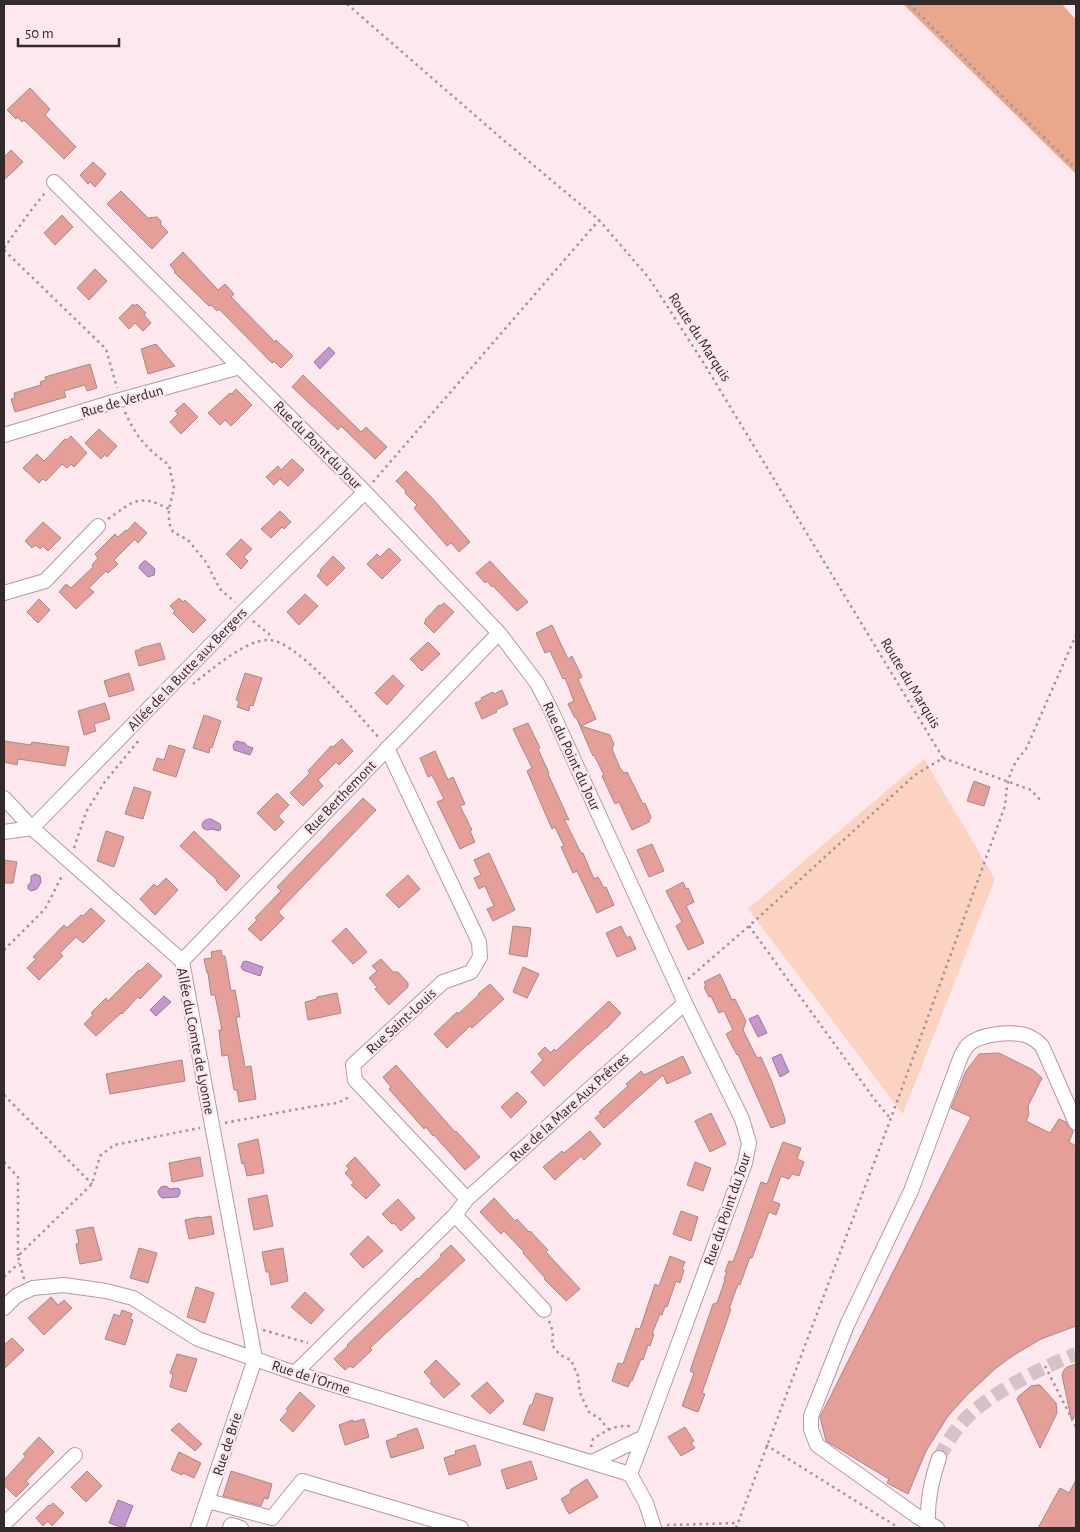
<svg xmlns="http://www.w3.org/2000/svg" width="1080" height="1532" font-family="'Alegreya Sans',sans-serif">
	<rect width="100%" height="100%" fill="#fde8ed"/>
	<path fill="#fcd3c0" d="M924,759L995,879L903,1114L748,909Z"/>
	<path fill="#e9a88b" d="M903,4H1062L1076,20V174Z"/>
	<path fill="#c598cb" stroke="#99779b" d="M329,347L335,353L320,369L314,362Z
		M144,561H146L155,569L154,575L148,577L139,568L140,565Z
		M236,741L245,743L247,746L253,748L250,755L234,750L233,745Z
		M211,819L220,824L221,829L219,831L212,829L207,830L203,828L202,825C203,820 207,819 211,819Z
		M35,874L40,876L41,882L37,889L31,891L28,889V885L31,882V876Z
		M246,961L263,967L260,976L243,970L241,967L243,962Z
		M164,996L171,1002L156,1016L150,1010Z
		M758,1015L767,1033L758,1037L749,1019Z
		M781,1054L789,1072L780,1077L772,1058Z
		M166,1186L170,1189L178,1188L180,1190V1194L178,1197L162,1198L159,1195L158,1191L161,1187Z
		M118,1500L133,1506L124,1528L109,1523Z"/>
	<path fill="#e59e98" stroke="#a28a88" d="M30,88L50,109L45,115L76,147L64,159L24,120L22,122L17,117L16,119L7,110Z
		M11,150L23,162L4,180V157Z
		M93,162L106,174L95,187L90,182L88,184L80,175Z
		M121,191L148,218L157,217L161,221V225L168,232L152,249L107,204Z
		M62,215L73,227L55,245L44,233Z
		M183,252L218,290L225,284L234,294L231,297L275,342L276,340L293,356L281,368L274,361L272,363L219,309L217,311L211,305L209,306L174,272L175,271L170,265Z
		M95,269L107,281L89,300L77,288Z
		M133,304L134,306L137,304L146,313L144,315L151,323L143,331L135,323L129,329L119,318Z
		M156,344L175,366L148,374L141,349Z
		M90,364L97,388L87,391L85,385L64,391L66,397L15,412L11,399L15,398L14,393L41,385L40,382L46,380L45,377Z
		M303,375L361,432L366,427L387,447L375,459L341,426L338,430L292,387Z
		M236,389L252,405L231,426L225,420L220,425L208,413L230,393L232,394Z
		M184,403L198,417L181,434L170,422L178,414L175,411Z
		M99,429L117,446L107,457L105,454L101,459L85,443Z
		M71,436L87,453L74,467L71,464L67,468L62,464L46,481L43,479L39,483L23,468L37,454L44,461L65,439L67,440Z
		M292,459L304,470L288,486L280,479L274,485L266,477L278,466L281,470Z
		M406,471L433,499L470,542L459,552L451,543L447,546L414,508L417,505L405,493L406,491L396,481Z
		M280,511L291,522L284,529L282,527L271,538L261,529Z
		M43,522L61,538L48,551L43,546L40,549L36,545L32,548L25,541Z
		M135,522L147,533L138,543L135,539L114,560L118,564L108,573L106,571L89,588L94,592L76,609L59,592L66,584L71,588L93,567L92,565L98,558L95,554L115,534L118,537L126,530L127,531Z
		M241,539L252,549L244,557L248,561L241,569L226,554Z
		M389,548L401,560L382,579L367,564L377,554L380,557Z
		M333,556L345,568L327,586L317,576L321,571L320,570Z
		M490,561L528,602L517,611L493,586L492,587L487,581L485,583L476,573Z
		M305,594L318,606L299,625L287,612Z
		M179,598L183,602L185,600L206,620L193,633L173,613L175,611L170,606Z
		M39,599L50,610L38,623L27,612Z
		M444,603L454,612L434,633L424,623L426,621L425,620L439,605L440,606Z
		M552,625L568,659L572,656L582,677L578,679L596,719L581,726L610,735L614,744L612,749L620,768L624,773L627,772L643,804L645,803L651,817L649,822L632,830L619,802L615,804L602,776L604,775L594,755L593,756L576,717L575,718L568,704L574,701L565,678L563,679L550,651L545,653L536,633Z
		M428,642L440,654L422,671L410,659Z
		M160,643L165,659L139,666L135,651L141,649V648Z
		M129,673L134,690L109,697L104,681Z
		M245,673L262,678L253,706L250,705L249,711L237,707L239,701L236,700Z
		M393,675L404,686L387,705L375,693Z
		M502,690L508,704L496,710L497,712L482,719L475,703L482,700L481,698L493,692L494,694Z
		M105,703L110,719L94,724L96,731L84,735L78,711Z
		M204,715L221,721L212,748L210,747L209,753L193,748Z
		M528,723L540,748L538,749L549,773L548,774L569,820L564,819L581,853H583L594,879L598,877L604,888L606,887L614,905L597,913L577,871L573,873L561,847L564,846L555,827L552,829L527,771L532,768L513,729Z
		M342,739L353,751L339,765L336,762L318,780L323,786L303,806L290,793L310,773L308,771L331,746L333,747Z
		M4,741L31,745L32,742L69,747L65,766L18,759L17,765L4,762Z
		M169,745L185,750L176,777L153,770L157,758L164,760Z
		M435,751L448,780L453,777L465,804L460,806L472,830L470,831L475,842L460,849L437,802L444,799L432,775L428,777L420,758Z
		M974,781L990,787L984,806L967,801Z
		M134,787L151,792L143,819L125,814Z
		M277,793L289,805L278,816L284,822L275,831L257,813Z
		M363,798L376,810L278,912L284,918L261,941L248,929L257,920L255,918L281,891L277,887Z
		M106,831L124,837L114,867L97,861Z
		M194,831L240,876L226,891L216,881L217,880L180,846Z
		M652,844L664,871L649,877L637,850Z
		M489,853L515,910L493,921L487,909L494,906L485,886L479,889L474,878L481,875L474,860Z
		M4,860L17,862L13,883H4Z
		M408,875L420,889L399,908L386,895Z
		M166,878L178,890L155,915L140,899L154,884L157,887Z
		M683,882L686,889L688,888L694,902L686,906L704,943L688,950L676,926L682,922L666,891Z
		M91,908L105,921L83,943L76,937L60,953L63,956L39,980L27,968L36,959L33,957L64,925L67,928L81,915L83,916Z
		M513,926L531,928L527,957L509,954Z
		M621,926L627,938L630,936L636,949L617,957L606,933Z
		M346,928L367,952L353,964L332,941Z
		M221,950L222,956H225L231,991L235,990L240,1017H236L245,1067L251,1066L256,1099L239,1102L237,1090H234L228,1055L222,1056L219,1030H222L215,995H211L208,973H207L204,959L212,958L211,952Z
		M381,959L393,972H398L408,983V987L389,1005L375,989L377,987L369,978L377,971L372,966Z
		M148,963L162,976L140,999L138,997L122,1014L121,1013L96,1036L84,1024L93,1015L91,1013L106,998L108,1001L139,970L140,971Z
		M523,967L539,974L527,998L513,992Z
		M720,974L732,1000L735,999L746,1021L743,1030L757,1058L761,1057L772,1082L785,1119V1123L771,1128L738,1054L737,1055L726,1034L733,1030L724,1011L719,1013L711,996L709,997L704,987L706,986L704,982Z
		M490,984L504,999L472,1028L470,1026L447,1048L434,1034L457,1012L458,1014L479,995L478,994Z
		M337,993L341,1013L308,1020L305,1002L317,999V997Z
		M609,1001L621,1013L607,1028H606L588,1045V1044L544,1086L531,1072L543,1060L538,1054L545,1047L551,1053L554,1049L556,1051Z
		M999,1053L1033,1070L1042,1078L1028,1106L1029,1114L1026,1121L1050,1133L1059,1119L1066,1122L1073,1132L1069,1142L1076,1146V1326L1041,1339L1014,1355L996,1368L967,1395L948,1416L926,1451L908,1494L887,1483L889,1479L826,1441L820,1417L971,1117L951,1108L966,1071L979,1054Z
		M683,1056L691,1073L667,1084L663,1075L604,1128L595,1118L601,1113L599,1112L628,1086L626,1084L641,1071L644,1075Z
		M182,1060L185,1081L110,1094L106,1074Z
		M396,1065L455,1132L456,1131L480,1157L465,1170L434,1135L433,1136L426,1127L424,1129L389,1089L391,1087L383,1077Z
		M517,1092L527,1102L511,1118L501,1107Z
		M711,1113L726,1144L710,1152L695,1121Z
		M590,1131L601,1144L584,1160L581,1156L555,1180L543,1167L562,1151L564,1153Z
		M258,1139L264,1173L247,1176L244,1163L242,1164L238,1144Z
		M783,1142L801,1148L797,1159L804,1162L799,1176L792,1174L789,1179L781,1176L772,1201L780,1204L776,1215L769,1212L752,1258L750,1257L740,1285L738,1284L729,1309H731L702,1393L705,1394L698,1412L682,1406L694,1373L690,1371L713,1304L717,1303L725,1280L724,1279L727,1272H725L729,1261L733,1262L742,1237L761,1182L767,1184Z
		M200,1157L203,1176L172,1182L169,1163Z
		M355,1157L380,1185L366,1199L351,1185L354,1183L345,1173L349,1169L346,1166Z
		M695,1162L711,1168L703,1191L687,1185Z
		M267,1195L273,1226L254,1230L248,1199Z
		M494,1198L515,1221L517,1219L529,1232L530,1231L548,1250L546,1252L580,1289L566,1301L544,1279L545,1278L523,1253L524,1252L504,1231L501,1234L480,1212Z
		M398,1199L415,1218L401,1231L394,1223L392,1224L382,1214Z
		M681,1211L698,1217L691,1241L673,1234Z
		M211,1216L214,1234L189,1239L185,1220L199,1217L200,1218Z
		M93,1227L102,1260L80,1264L76,1244L79,1243L76,1230Z
		M368,1236L383,1251L363,1268L350,1254Z
		M451,1245L465,1260L370,1348L372,1350L353,1368L350,1366L345,1370L334,1359L348,1346L347,1345L417,1278L418,1279L442,1256L440,1255Z
		M139,1248L157,1253L148,1283L130,1278Z
		M283,1248L288,1281L271,1285L269,1272H266L262,1252Z
		M670,1256L685,1262L682,1269L684,1270L680,1283L676,1281L667,1307L665,1306L662,1315L660,1314L652,1334H654L650,1346L648,1345L643,1360L641,1359L632,1381L631,1380L628,1387L612,1381L618,1363L623,1364L636,1328L640,1329L655,1284L659,1286Z
		M196,1287L214,1293L205,1323L187,1317Z
		M305,1292L324,1310L311,1324L291,1307Z
		M51,1297L58,1305L64,1300L72,1308L44,1335L28,1318Z
		M122,1310L132,1314L130,1319L133,1320L125,1345L105,1339L114,1314L120,1316Z
		M12,1338L24,1350L4,1369V1345Z
		M177,1354L197,1359L186,1392L170,1387L173,1374L170,1373Z
		M436,1360L460,1384L444,1398L430,1383L432,1381L424,1372Z
		M1076,1364V1418H1071L1062,1375L1064,1370L1067,1367Z
		M487,1382L504,1401L490,1414L471,1396Z
		M1037,1385H1040L1056,1403L1057,1413L1040,1448L1017,1399L1019,1396L1031,1386Z
		M300,1392L315,1406L293,1432L280,1420L288,1411L286,1409Z
		M536,1393L553,1398L544,1431L523,1424L530,1405H532Z
		M364,1419L369,1437L345,1445L339,1425L353,1420V1422Z
		M179,1423L202,1444L195,1451L171,1430Z
		M685,1427L694,1441L691,1443L695,1448L681,1456L668,1437Z
		M417,1428L424,1448L391,1458L386,1441L398,1437L397,1435Z
		M39,1437L54,1452L26,1481L29,1484L16,1497L4,1485V1480L26,1456L23,1454Z
		M475,1445L481,1465L449,1475L444,1458L456,1454L455,1451Z
		M179,1452L201,1463L194,1478L183,1473L182,1475L171,1470Z
		M531,1461L537,1479L507,1489L501,1470Z
		M87,1471L102,1486L86,1502L71,1487Z
		M231,1471L272,1484L268,1499L264,1498L261,1506L223,1496Z
		M587,1479L598,1497L569,1514L561,1499L571,1493L570,1490Z
		M1076,1480V1528H1038L1060,1488L1069,1493Z
		M53,1503L64,1513L52,1526L48,1521L43,1526L36,1518L49,1505L50,1506Z"/>
	<g fill="none" stroke-linecap="round" stroke-linejoin="round">
		<path stroke="#d5c2c6" stroke-width="14" stroke-dasharray="14 7" stroke-linecap="butt" d="M939,1458C948,1440 960,1422 976,1409C1005,1386 1041,1368 1076,1354"/>
		<g stroke="#b29a9f" stroke-width="16">
			<path id="minor" d="M54,182L365,492L499,633L537,683L551,710L685,1003L742,1119L749,1143L745,1163L647,1429L630,1474
				M4,435L120,400L240,367
				M4,593L45,581L98,526
				M387,748L479,942L480,957L471,972L443,982L353,1065L355,1080L467,1199
				M4,798L32,828L182,961L255,1359L198,1528
				M4,832L32,828L244,611L365,492
				M182,961L499,633
				M455,1215L544,1310
				M4,1308L16,1296L33,1288L64,1285L106,1291L133,1298L198,1339L295,1373L630,1474
				M295,1373L455,1215L467,1199L685,1003
				M592,1462L644,1437
				M630,1474L646,1503L654,1528
				M208,1501L272,1518L302,1481L461,1528
				M928,1523C927,1502 932,1478 939,1458
				M4,1524L75,1455
				M230,1528L231,1525L241,1528
				M937,1528L918,1517L817,1445L811,1429V1416L847,1325L911,1191L961,1056C963,1053 965,1048 968,1045C979,1034 1010,1031 1025,1035C1032,1037 1037,1041 1042,1046L1076,1123"/>
		</g>
		<path stroke="#a39497" stroke-width="2.5" stroke-dasharray="2.5 4" stroke-linecap="butt" d="M347,4L501,138L599,220L649,278L703,362L943,758
			M909,4L1076,169
			M4,248L29,213L45,193
			M4,250L106,349L117,388
			M125,412C136,437 147,449 169,465L174,488L169,509V523L173,532L188,540L206,562L220,589L235,602
			M373,482L599,220
			M108,519C134,501 139,493 169,509
			M253,621L269,634L270,639
			M193,684C211,670 245,640 268,640C297,639 359,716 379,738
			M74,848L86,812L104,783L139,740
			M749,926L875,1100L890,1118
			M4,950L45,909L63,874
			M688,979L749,926L915,775L943,758L1031,790L1042,802
			M4,1095L92,1184
			M225,1123L309,1107L338,1103L351,1096
			M4,1162L18,1177V1256
			M4,1277L19,1263
			M24,1279L18,1256L92,1184L100,1156L114,1145L200,1128
			M549,1321L553,1332L552,1345L560,1355L571,1360L578,1376L580,1393L589,1412L600,1419L608,1429
			M263,1330L308,1343
			M1045,1366L1076,1427
			M766,1445L899,1528
			M591,1447L593,1439C605,1431 618,1423 633,1427
			M667,1525L738,1523
			M736,1528L891,1118L1005,806C1007,781 1009,768 1026,749L1076,635"/>
		<use href="#minor" stroke="#fff" stroke-width="14"/>
	</g>
	<g text-anchor="middle" stroke-width="4.5" stroke-linejoin="round" paint-order="stroke">
		<g font-size="15" fill="#332a2c" stroke="#fde8ed">
			<text transform="translate(700 337) rotate(57)" y="5">Route du Marquis</text>
			<text transform="translate(122 401) rotate(-16)" y="5">Rue de Verdun</text>
			<text transform="translate(318 445) rotate(45)" y="5">Rue du Point du Jour</text>
			<text transform="translate(187 669) rotate(-46)" y="5">Allée de la Butte aux Bergers</text>
			<text transform="translate(911 683) rotate(59)" y="5">Route du Marquis</text>
			<text transform="translate(572 756) rotate(65)" y="5">Rue du Point du Jour</text>
			<text transform="translate(340 797) rotate(-46)" y="5">Rue Berthemont</text>
			<text transform="translate(401 1021) rotate(-43)" y="5">Rue Saint-Louis</text>
			<text transform="translate(196 1041) rotate(79)" y="5">Allée du Comte de Lyonne</text>
			<text transform="translate(569 1107) rotate(-42)" y="5">Rue de la Mare Aux Prêtres</text>
			<text transform="translate(727 1209) rotate(-71)" y="5">Rue du Point du Jour</text>
			<text transform="translate(311 1377) rotate(18)" y="5">Rue de l'Orme</text>
			<text transform="translate(227 1444) rotate(-72)" y="5">Rue de Brie</text>
		</g>
	</g>
	<rect width="1080" height="1532" fill="none" stroke="#332a2c" stroke-width="10"/>
	<path d="M18 38v8h101v-8" fill="none" stroke="#332a2c" stroke-width="2.5"/>
	<text x="25" y="38" font-size="15" fill="#332a2c" stroke="#fde8ed" stroke-width="4" paint-order="stroke">50 m</text>
</svg>
